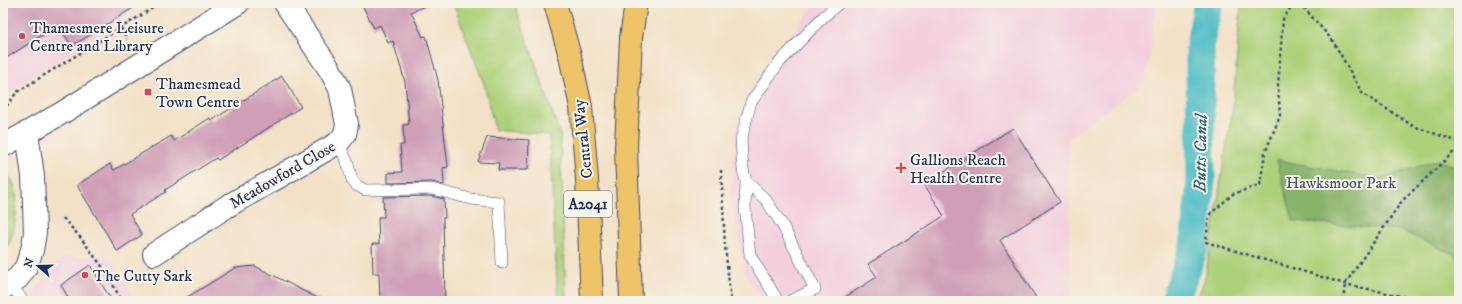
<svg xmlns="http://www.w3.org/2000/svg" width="1462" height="304" font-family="'IM FELL DW Pica',serif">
	<rect width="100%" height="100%" fill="#f7f3e8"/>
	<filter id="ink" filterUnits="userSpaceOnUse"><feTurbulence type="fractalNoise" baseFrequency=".025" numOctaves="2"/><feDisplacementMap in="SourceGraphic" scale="8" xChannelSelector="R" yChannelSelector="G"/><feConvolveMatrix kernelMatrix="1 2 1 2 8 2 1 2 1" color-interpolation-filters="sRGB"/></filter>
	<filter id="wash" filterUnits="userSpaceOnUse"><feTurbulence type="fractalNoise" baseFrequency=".012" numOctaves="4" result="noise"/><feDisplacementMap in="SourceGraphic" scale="16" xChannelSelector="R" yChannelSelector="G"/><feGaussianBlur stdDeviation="0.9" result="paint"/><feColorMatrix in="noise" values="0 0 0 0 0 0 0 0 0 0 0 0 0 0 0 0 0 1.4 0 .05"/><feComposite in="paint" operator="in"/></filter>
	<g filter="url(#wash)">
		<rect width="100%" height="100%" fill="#f3e1c7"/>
		<path fill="#f3cfde" d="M3,3H146L3,96Z
			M816,3H1156L1146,82L1068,138L1071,301H762L745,273L731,198L735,134L757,76Z
			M107,255L137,301H23L41,284L48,268L65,257Z"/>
		<path fill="#add17a" stroke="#64806c" d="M453,3H513L516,8L560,134L566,301H558L549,135L495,130L484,84Z
			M1241,3H1459V301H1196L1205,279L1233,106Z
			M3,174C5,175 7,176 9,177C22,187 16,228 10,241C9,245 6,248 3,251Z"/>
		<path fill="#8ab36a" stroke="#527164" d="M1277,160L1380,179L1438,160L1459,168V260L1455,255L1400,230L1293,221Z"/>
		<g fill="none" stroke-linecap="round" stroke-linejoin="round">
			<path stroke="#4fbdc5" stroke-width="29" d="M1175,301L1194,247L1201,181L1200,45L1208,3"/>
		</g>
		<g id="blocks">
			<path fill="#cf9fb7" d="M3,3H141L72,46L58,25L3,60Z
				M361,3H432L411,12L423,37L426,36L438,80L448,167L443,168L444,185L432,182L388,183V173L402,172L400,145H404L403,125L409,124L405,82L393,41L388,43L380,25L374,28Z
				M282,76L301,107L218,160L216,158L165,190L166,192L130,214L142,235L117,251L77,185L110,164L114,170L171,136L174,141L210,118L211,121Z
				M1013,128L1060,202L1000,240L1038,301H839L877,277L868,264L944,216L924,184Z
				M487,137L529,140L528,170H498L499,163L478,162Z
				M431,196L444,199L445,218H443L445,301H380L379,273H373L372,244H379L378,217H384L383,197Z
				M90,265L112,301H70L61,285Z
				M255,266L323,301H181L235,268Z"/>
		</g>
	</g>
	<g filter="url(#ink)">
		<use href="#blocks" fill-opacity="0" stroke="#3b4a6e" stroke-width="1"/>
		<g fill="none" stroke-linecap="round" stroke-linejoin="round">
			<g stroke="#3b4a6e" stroke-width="12">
				<path id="lane" d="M338,143L347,161L352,180L356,185L365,190L432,189L471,199L499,202L502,263
					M746,181L766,200L783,226L815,289L790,301
					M11,284L23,301
					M778,301L750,255L745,207L746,181L743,170L741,140L751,102L778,64L820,20L839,3"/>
			</g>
			<g stroke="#3b4a6e" stroke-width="24">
				<path id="street" d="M3,146L62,113L238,3
					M154,254L226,207L338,143L345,134L347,124L340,89L330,70L285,3
					M3,288L18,278L26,267L32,250L35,233L33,176L27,133"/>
			</g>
			<g stroke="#3b4a6e" stroke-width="24">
				<path id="primary" d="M555,3L570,56L581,107L587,179L592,301
					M631,301L626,147L631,38L636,3"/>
			</g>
			<path stroke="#3b4a6e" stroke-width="2.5" stroke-dasharray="3 3" stroke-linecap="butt" d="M1294,3L1283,19L1278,86L1280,116L1265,153L1260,185L1233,194L1209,215L1206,242L1345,284L1424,301
				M1300,3L1333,41L1362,93L1413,126L1459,142
				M121,28L127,39
				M3,111L17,92L161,3
				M721,170L725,246L731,301
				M63,218L80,237L104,269L122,301
				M1343,301L1345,284L1402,201L1459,147"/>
			<use href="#lane" stroke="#fff" stroke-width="11"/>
			<use href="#street" stroke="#fff" stroke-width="22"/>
			<use href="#primary" stroke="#efc469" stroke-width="22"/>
		</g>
	</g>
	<g fill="#d1495b" stroke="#f7f3e8" stroke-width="1.5">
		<circle cx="22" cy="36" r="4"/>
		<rect x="144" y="88" width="8" height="8" rx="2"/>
		<path d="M899 162h4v4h4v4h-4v4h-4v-4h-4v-4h4z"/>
		<circle cx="85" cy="275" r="4"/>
	</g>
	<g text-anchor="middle" stroke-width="4" stroke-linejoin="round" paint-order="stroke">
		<rect fill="#f7f3e8" stroke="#5d6a87" stroke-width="1" x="564" y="191" width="48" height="26" rx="3"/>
		<g font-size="15" font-weight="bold" fill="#1b2f5e">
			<text x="588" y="209">A2041</text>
		</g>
		<g font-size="16" fill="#1b2f5e" stroke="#f7f3e8" text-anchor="start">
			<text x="30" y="33">Thamesmere Leisure<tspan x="30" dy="18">Centre and Library</tspan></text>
			<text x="156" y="89">Thamesmead<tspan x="156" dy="18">Town Centre</tspan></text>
			<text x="910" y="165">Gallions Reach<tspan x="910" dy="18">Health Centre</tspan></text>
			<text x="93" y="281">The Cutty Sark</text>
		</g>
		<g font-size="16" fill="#1b2f5e" stroke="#f7f3e8">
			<text transform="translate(582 139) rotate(-96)" y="6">Central Way</text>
			<text transform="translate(282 174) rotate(-30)" y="6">Meadowford Close</text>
		</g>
		<g font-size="16" fill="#405865" stroke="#f7f3e8">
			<text x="1341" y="188">Hawksmoor Park</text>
		</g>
		<g font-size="17" font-style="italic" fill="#2b5a7d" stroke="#f7f3e8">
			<text transform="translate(1200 153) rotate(-89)" y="6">Butts Canal</text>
		</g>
	</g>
	<rect width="1462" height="304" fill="none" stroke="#f7f3e8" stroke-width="16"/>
	<g transform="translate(38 266) rotate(290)" stroke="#f7f3e8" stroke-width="3" paint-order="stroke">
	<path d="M0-3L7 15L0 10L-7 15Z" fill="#1b2f5e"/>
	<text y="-6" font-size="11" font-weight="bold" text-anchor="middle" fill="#1b2f5e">N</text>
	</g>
</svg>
